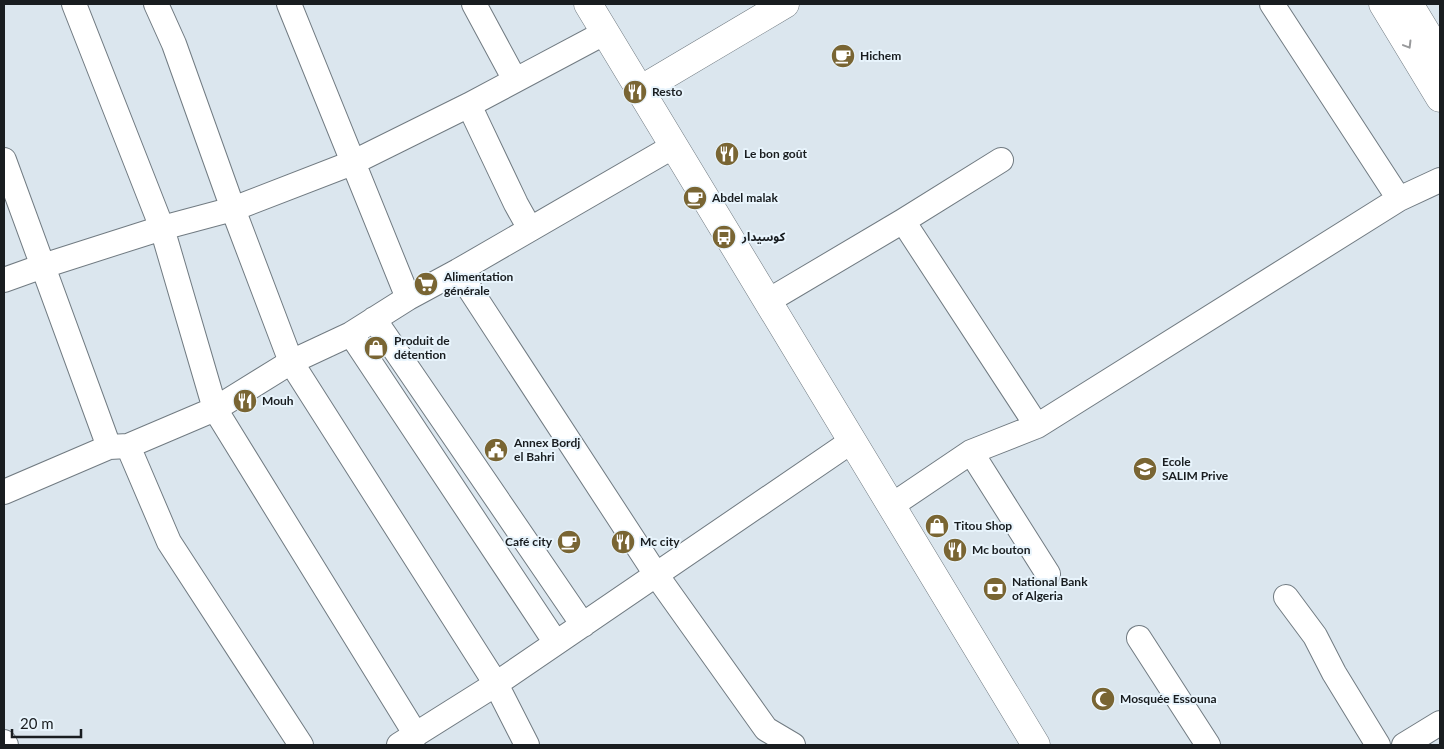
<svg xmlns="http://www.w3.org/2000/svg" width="1444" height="749" font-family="Lato,'Noto Sans Arabic',sans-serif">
	<rect width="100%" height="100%" fill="#dbe6ee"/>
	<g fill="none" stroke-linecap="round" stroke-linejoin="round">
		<g stroke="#717b82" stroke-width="26">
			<path id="street" d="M74,4L162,228L215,409L416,735
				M156,4L174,44L233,209L291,362L496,684L527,745
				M289,4L408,298
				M474,4L515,80
				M1272,4L1399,199
				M469,105L516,204L530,229
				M4,160L109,447
				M903,221L1037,426
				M458,271L657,576L766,729L793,745
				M4,280L43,266L162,228L233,209L352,163L469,105L606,32
				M768,301L903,221L1001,160
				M374,319L583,625
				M351,334L556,643
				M128,446L169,542L301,745
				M971,452L1048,574
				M4,492L109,447L128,446L215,409L291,362L351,334L408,298L458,271L674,146
				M891,506L971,452L1037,426L1399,199L1440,180
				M1286,597L1315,636L1334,673L1378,745
				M1139,638L1208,745
				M4,742L6,745
				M399,745L496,684L852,441
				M1404,745L1440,723"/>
		</g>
		<g stroke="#717b82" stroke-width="29">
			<path id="secondary" d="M588,4L1036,745
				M1383,4L1440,98
				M1409,4L1440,55
				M640,90L785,4"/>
		</g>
		<use href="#street" stroke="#fff" stroke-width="24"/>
		<use href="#secondary" stroke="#fff" stroke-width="28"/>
	</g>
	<defs><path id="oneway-chevron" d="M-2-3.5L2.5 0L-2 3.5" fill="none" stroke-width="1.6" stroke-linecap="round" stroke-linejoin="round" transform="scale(1.25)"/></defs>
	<use stroke="#98999b" href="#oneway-chevron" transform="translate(1408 45) rotate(59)"/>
	<defs>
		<g id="cafe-disc" transform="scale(1.25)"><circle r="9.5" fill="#796533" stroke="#e8f4fc"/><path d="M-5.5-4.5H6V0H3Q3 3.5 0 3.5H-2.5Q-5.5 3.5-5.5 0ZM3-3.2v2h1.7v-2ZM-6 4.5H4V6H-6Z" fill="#fff"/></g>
		<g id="restaurant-disc" transform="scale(1.25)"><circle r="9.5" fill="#796533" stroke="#e8f4fc"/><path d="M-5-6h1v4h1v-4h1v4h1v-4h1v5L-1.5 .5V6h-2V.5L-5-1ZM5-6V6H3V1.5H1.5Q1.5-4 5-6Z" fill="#fff"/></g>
		<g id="bus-disc" transform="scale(1.25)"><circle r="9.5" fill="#796533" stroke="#e8f4fc"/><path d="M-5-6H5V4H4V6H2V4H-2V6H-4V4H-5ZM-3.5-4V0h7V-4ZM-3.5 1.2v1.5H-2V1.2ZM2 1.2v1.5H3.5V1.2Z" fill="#fff"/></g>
		<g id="supermarket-disc" transform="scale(1.25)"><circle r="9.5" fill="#796533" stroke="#e8f4fc"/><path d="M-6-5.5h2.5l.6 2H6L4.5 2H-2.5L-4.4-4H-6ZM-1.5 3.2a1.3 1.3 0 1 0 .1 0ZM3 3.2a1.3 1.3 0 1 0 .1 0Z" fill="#fff"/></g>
		<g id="shop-disc" transform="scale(1.25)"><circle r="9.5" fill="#796533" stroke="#e8f4fc"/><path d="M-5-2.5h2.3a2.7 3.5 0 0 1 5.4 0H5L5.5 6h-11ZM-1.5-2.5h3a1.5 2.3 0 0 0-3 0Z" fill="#fff"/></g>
		<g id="civic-disc" transform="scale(1.25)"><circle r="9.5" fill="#796533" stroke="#e8f4fc"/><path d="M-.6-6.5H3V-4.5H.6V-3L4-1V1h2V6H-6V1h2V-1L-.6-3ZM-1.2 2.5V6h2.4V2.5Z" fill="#fff"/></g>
		<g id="school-disc" transform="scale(1.25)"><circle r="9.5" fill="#796533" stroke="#e8f4fc"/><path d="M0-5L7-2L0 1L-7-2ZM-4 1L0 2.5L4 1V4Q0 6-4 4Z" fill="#fff"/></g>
		<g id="bank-disc" transform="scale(1.25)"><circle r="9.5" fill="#796533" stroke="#e8f4fc"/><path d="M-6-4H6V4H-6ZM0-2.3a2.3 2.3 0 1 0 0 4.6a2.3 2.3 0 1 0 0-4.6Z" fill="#fff"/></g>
		<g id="mosque-disc" transform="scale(1.25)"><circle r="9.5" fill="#796533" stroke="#e8f4fc"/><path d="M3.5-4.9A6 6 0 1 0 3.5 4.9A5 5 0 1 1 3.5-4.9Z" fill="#fff"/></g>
	</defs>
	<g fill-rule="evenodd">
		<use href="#cafe-disc" x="843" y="56"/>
		<use href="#restaurant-disc" x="635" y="92"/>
		<use href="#restaurant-disc" x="727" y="154"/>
		<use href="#cafe-disc" x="695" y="198"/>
		<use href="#bus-disc" x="724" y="237"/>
		<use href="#supermarket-disc" x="426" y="284"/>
		<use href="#shop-disc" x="376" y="348"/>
		<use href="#restaurant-disc" x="245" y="401"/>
		<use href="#civic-disc" x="496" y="450"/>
		<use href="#school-disc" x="1145" y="469"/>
		<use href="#shop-disc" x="937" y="526"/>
		<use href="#cafe-disc" x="569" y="542"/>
		<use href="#restaurant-disc" x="623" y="542"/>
		<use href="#restaurant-disc" x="955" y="550"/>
		<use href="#bank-disc" x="995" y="589"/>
		<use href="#mosque-disc" x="1103" y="699"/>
	</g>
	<g text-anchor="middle" stroke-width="4" stroke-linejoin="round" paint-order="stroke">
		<g font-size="12" font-weight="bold" fill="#191d20" stroke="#e8f4fc" text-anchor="start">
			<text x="860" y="60">Hichem</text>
			<text x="652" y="96">Resto</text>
			<text x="744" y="158">Le bon goût</text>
			<text x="712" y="202">Abdel malak</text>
			<text x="742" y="241">كوسيدار</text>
			<text x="444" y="281">Alimentation<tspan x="444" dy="14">générale</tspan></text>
			<text x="394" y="345">Produit de<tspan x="394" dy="14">détention</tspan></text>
			<text x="262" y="405">Mouh</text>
			<text x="514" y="447">Annex Bordj<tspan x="514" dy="14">el Bahri</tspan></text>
			<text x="1162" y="466">Ecole<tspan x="1162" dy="14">SALIM Prive</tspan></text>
			<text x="954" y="530">Titou Shop</text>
			<text x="552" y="546" text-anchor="end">Café city</text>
			<text x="640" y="546">Mc city</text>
			<text x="972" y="554">Mc bouton</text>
			<text x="1012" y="586">National Bank<tspan x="1012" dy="14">of Algeria</tspan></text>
			<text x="1120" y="703">Mosquée Essouna</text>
		</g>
	</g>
	<rect width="1444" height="749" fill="none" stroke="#191d20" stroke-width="10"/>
	<path d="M12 729v8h69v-8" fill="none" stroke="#191d20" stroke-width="2.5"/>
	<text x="20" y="729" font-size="15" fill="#191d20" stroke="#e8f4fc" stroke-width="4" paint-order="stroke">20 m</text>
</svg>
